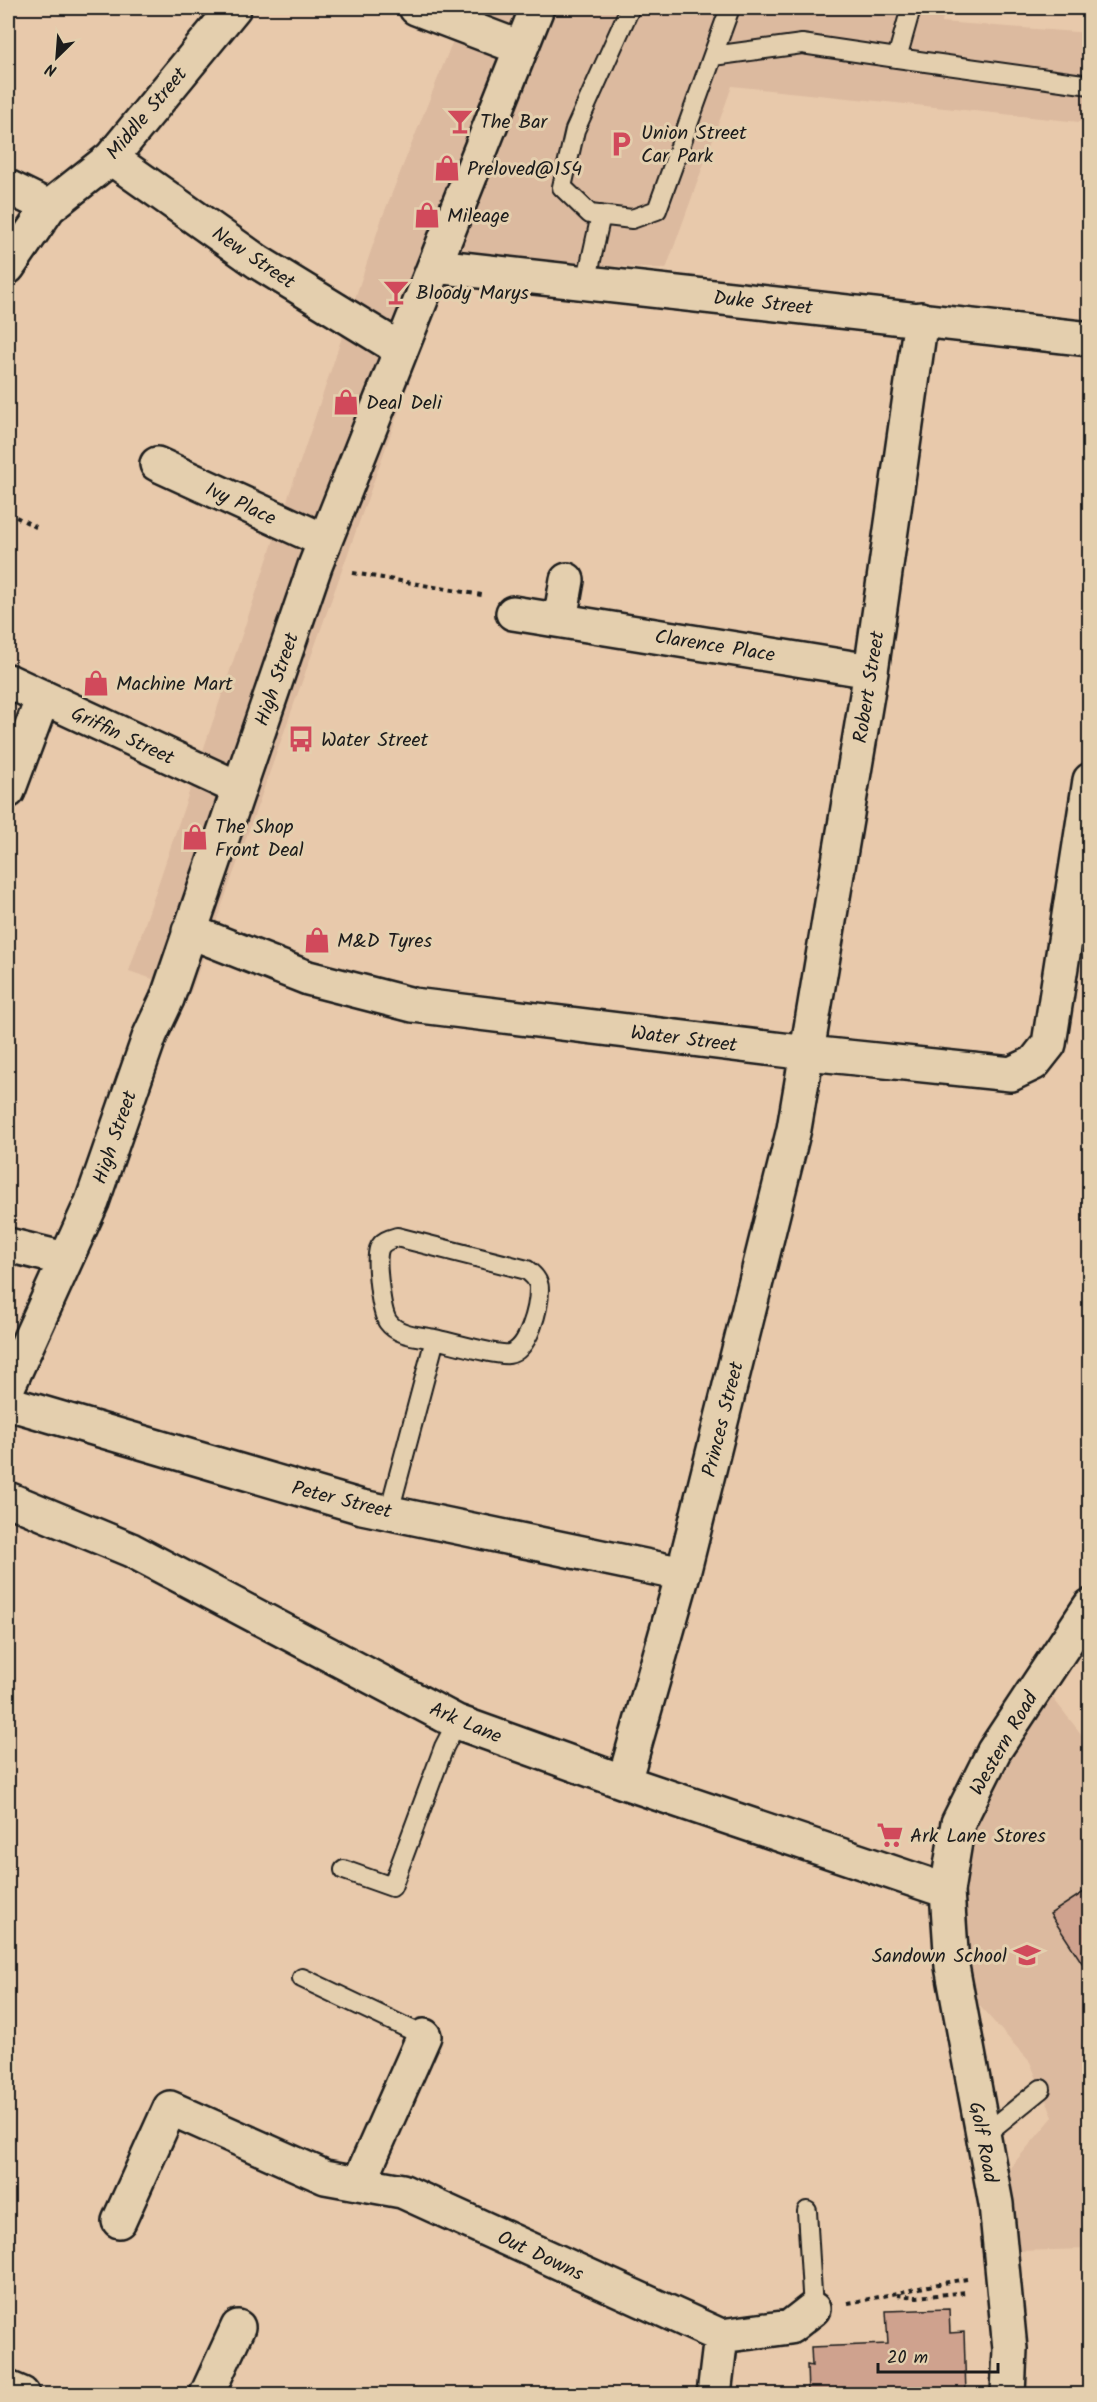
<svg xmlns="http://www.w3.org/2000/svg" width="1097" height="2402" font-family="Kalam,sans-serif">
	<rect width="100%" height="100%" fill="#e8c9ab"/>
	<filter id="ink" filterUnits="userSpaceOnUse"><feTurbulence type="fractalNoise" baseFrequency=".0167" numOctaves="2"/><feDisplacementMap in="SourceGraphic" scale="12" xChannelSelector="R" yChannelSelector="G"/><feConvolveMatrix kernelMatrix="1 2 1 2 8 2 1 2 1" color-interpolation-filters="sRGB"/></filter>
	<g filter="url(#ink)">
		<path fill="#dcba9f" d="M466,8H945L942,22L1089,33V123L732,86L666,269L454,257L191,992L129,971L382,218Z
			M1045,1688L1089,1744V2249L1016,2251L1004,2175L1053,2117L1030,2062L976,2002L968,1972L961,1881L973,1828L1014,1743Z"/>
		<path fill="#cfa28e" stroke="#1c1c1c" stroke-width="1.5" d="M1090,1888V1975L1050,1914Z
			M949,2309L950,2333L964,2332L966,2394H808L807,2365L812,2366L811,2347L888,2344L886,2311Z"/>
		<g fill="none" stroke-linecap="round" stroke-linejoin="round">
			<g stroke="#1c1c1c" stroke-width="22">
				<path id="lane" d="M630,8L575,130L562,187L590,214L632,219L657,210L730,8
					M713,56L802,44L897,58L911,8
					M897,58L1090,85
					M586,283L601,215
					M389,1512L435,1339C449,1342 498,1356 509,1354C529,1350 539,1307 539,1289C539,1280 533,1275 527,1270L397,1237C390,1239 382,1241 379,1249C375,1262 381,1312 388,1322C398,1336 420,1336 435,1339
					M344,1870L392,1887L444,1747L457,1722
					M302,1978L424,2036
					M983,2136L1041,2089
					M807,2211L813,2309"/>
			</g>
			<g stroke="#1c1c1c" stroke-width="38">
				<path id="street" d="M416,8L521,48
					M111,158L258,262L400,349
					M8,187L49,207
					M435,266L1090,339
					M8,267L49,207L111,158L234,8
					M157,464L325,541
					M513,613L871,671
					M560,620L567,580
					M8,681L238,788
					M8,791L43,697
					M189,931L308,978L413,1005L808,1053L1011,1074L1034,1063L1049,1044L1090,780
					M8,1245L65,1259
					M8,1387L92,1202L150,1035L167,999L315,566L537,8
					M8,1403L362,1507L683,1574
					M8,1499L131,1550L457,1722L624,1782L947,1891
					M624,1782L683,1574L794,1129L871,671L921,319
					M359,2183L424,2036
					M119,2221L170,2108L325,2177L402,2191L721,2336L714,2394
					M721,2336L790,2327L813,2309
					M8,2388L22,2394
					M207,2394L238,2327
					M1008,2394L1010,2349L996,2204L952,1966L947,1891L958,1823L994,1751L1090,1606"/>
			</g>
			<path stroke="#1c1c1c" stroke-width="4" stroke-dasharray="4.5 4.5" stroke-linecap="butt" d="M8,513L38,528
				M353,573L482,595
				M897,2295L917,2297L967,2292
				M848,2303C889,2296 926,2285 967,2279"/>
			<use href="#lane" stroke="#e4cfae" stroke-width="18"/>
			<use href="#street" stroke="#e4cfae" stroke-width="33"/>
		</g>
	</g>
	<defs>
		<g id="bar-bare" transform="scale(2.07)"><path d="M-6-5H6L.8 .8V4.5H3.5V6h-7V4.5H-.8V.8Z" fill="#d1495b" stroke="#e4cfae" stroke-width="2.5" paint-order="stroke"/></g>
		<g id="parking-bare" transform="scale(2.07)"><path d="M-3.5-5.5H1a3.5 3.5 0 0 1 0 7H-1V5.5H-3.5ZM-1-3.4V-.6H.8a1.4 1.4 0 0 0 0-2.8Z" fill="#d1495b" stroke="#e4cfae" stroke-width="2.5" paint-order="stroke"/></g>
		<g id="shop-bare" transform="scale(2.07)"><path d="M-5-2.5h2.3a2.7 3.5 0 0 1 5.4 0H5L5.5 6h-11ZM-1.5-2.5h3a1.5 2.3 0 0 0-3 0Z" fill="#d1495b" stroke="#e4cfae" stroke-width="2.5" paint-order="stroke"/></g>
		<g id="bus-bare" transform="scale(2.07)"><path d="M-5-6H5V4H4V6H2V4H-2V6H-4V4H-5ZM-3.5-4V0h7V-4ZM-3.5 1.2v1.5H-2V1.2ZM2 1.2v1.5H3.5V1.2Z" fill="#d1495b" stroke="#e4cfae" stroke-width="2.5" paint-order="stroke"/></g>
		<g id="supermarket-bare" transform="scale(2.07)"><path d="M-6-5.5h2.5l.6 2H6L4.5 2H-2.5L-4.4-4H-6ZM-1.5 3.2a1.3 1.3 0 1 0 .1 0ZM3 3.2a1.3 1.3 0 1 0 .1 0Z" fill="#d1495b" stroke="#e4cfae" stroke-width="2.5" paint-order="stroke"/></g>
		<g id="school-bare" transform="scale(2.07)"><path d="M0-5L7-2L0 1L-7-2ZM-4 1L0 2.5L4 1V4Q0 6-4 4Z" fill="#d1495b" stroke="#e4cfae" stroke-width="2.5" paint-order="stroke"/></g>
	</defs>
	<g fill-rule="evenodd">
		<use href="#bar-bare" x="460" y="121"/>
		<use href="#parking-bare" x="621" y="144"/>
		<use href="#shop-bare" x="447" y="168"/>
		<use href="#shop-bare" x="427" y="215"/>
		<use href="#bar-bare" x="396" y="292"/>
		<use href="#shop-bare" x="346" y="402"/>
		<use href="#shop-bare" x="96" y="683"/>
		<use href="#bus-bare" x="301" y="739"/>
		<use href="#shop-bare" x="195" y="837"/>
		<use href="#shop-bare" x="317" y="940"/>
		<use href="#supermarket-bare" x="890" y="1835"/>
		<use href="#school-bare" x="1027" y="1955"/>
	</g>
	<g text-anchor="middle" stroke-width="6" stroke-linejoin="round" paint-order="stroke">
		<g font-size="20" fill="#1c1c1c" stroke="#e4cfae">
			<text transform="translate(146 113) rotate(-50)" y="7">Middle Street</text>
			<text transform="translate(254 257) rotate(34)" y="7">New Street</text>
			<text transform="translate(763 302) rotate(6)" y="7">Duke Street</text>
			<text transform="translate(241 503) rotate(25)" y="7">Ivy Place</text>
			<text transform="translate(715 645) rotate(9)" y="7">Clarence Place</text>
			<text transform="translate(276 679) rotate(-71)" y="7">High Street</text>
			<text transform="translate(868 687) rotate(-81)" y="7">Robert Street</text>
			<text transform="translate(123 735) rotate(25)" y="7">Griffin Street</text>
			<text transform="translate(684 1038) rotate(7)" y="7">Water Street</text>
			<text transform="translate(114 1137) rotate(-71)" y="7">High Street</text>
			<text transform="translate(722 1419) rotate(-76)" y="7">Princes Street</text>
			<text transform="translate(342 1499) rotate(14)" y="7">Peter Street</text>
			<text transform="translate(466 1722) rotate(23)" y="7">Ark Lane</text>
			<text transform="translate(1003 1743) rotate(-60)" y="7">Western Road</text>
			<text transform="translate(984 2142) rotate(79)" y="7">Golf Road</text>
			<text transform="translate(541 2255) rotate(25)" y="7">Out Downs</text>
		</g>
		<g font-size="20" fill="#1c1c1c" stroke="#e4cfae" text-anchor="start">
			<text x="480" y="128">The Bar</text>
			<text x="641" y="139">Union Street<tspan x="641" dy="23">Car Park</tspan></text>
			<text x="467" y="175">Preloved@154</text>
			<text x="447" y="222">Mileage</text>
			<text x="416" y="299">Bloody Marys</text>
			<text x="366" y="409">Deal Deli</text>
			<text x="116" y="690">Machine Mart</text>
			<text x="321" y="746">Water Street</text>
			<text x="215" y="833">The Shop<tspan x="215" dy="23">Front Deal</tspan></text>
			<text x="337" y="947">M&amp;D Tyres</text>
			<text x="910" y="1842">Ark Lane Stores</text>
			<text x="1007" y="1962" text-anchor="end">Sandown School</text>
		</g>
	</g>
	<rect width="1097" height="2402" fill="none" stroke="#e4cfae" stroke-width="30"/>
	<rect x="15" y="15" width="1067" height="2372" fill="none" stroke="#1c1c1c" stroke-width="2" filter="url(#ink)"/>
	<g transform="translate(57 57) rotate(205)" stroke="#e4cfae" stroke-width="4.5" paint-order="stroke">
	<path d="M0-4.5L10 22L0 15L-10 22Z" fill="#1c1c1c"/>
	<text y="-9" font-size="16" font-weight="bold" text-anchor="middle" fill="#1c1c1c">N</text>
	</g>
	<path d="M878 2363v9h120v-9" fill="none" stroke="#1c1c1c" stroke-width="3"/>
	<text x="887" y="2363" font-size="18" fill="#1c1c1c" stroke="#e4cfae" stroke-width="4.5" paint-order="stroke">20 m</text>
</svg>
